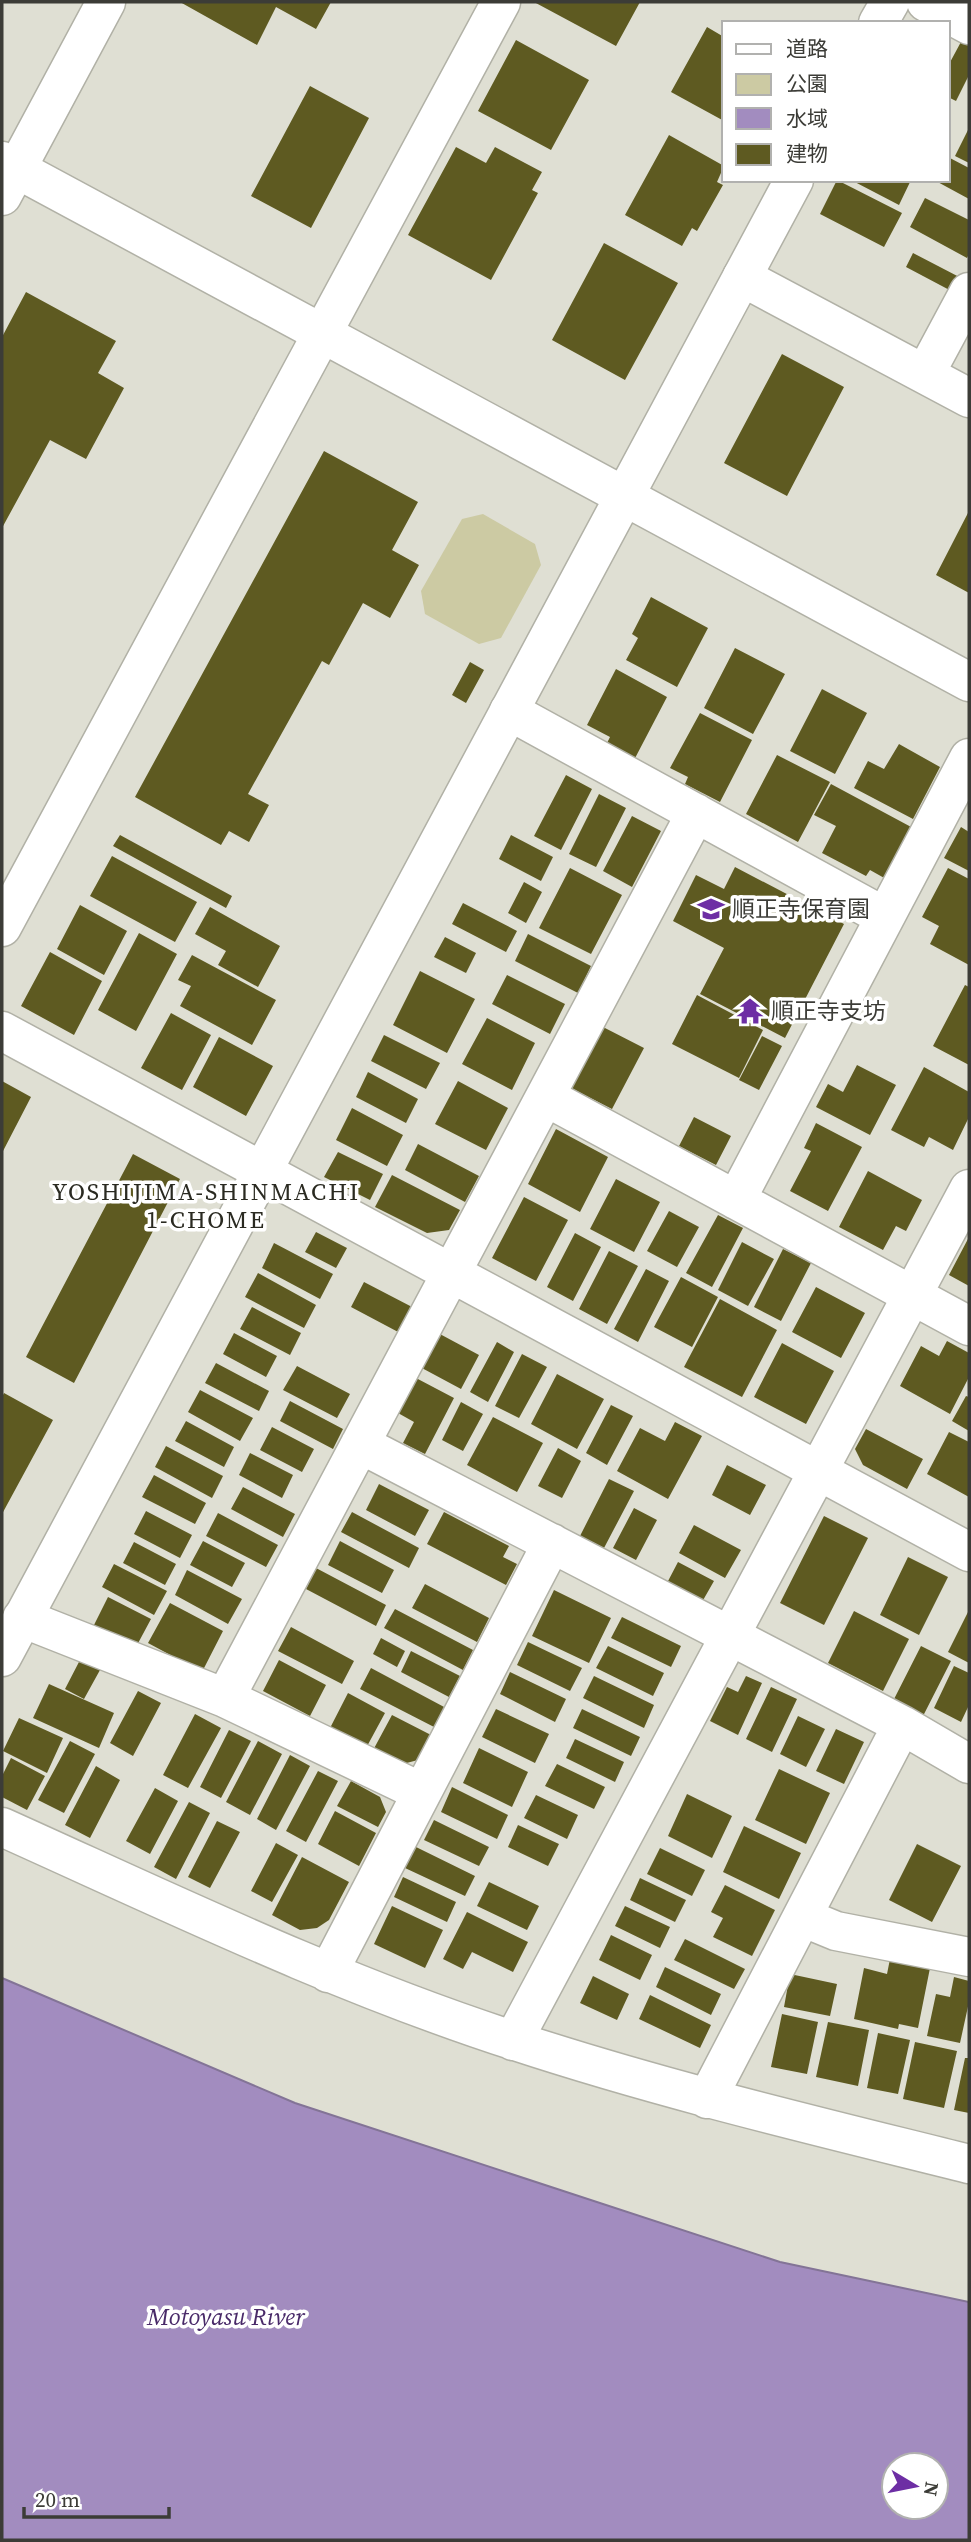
<svg xmlns="http://www.w3.org/2000/svg" width="971" height="2542" font-family="'Source Serif 4','Noto Sans JP',serif">
	<rect width="100%" height="100%" fill="#dfdfd3"/>
	<path fill="#cccaa3" d="M483,514L535,544L541,565L501,638L479,644L425,614L421,591L462,519Z"/>
	<path fill="#a28cbf" stroke="#837496" stroke-width="2" fill-rule="evenodd" d="M2,1978L295,2103L780,2262L969,2302V2540H2ZM894,2465H936V2507H894Z"/>
	<path fill="#5e5a21" d="M180,2H331L316,29L276,7L257,45Z
		M534,2H640L616,46Z
		M707,27L724,37V121L671,92Z
		M516,40L589,80L551,150L478,111Z
		M962,40L969,44V75L956,101L948,97V66Z
		M310,86L369,118L311,228L251,196Z
		M969,128V163L955,156Z
		M669,135L724,166L717,182L723,185L697,231L692,228L682,246L625,215Z
		M456,147L486,163L495,147L542,172L532,190L538,193L491,280L408,235Z
		M948,157L969,168V199L934,180H948Z
		M837,180L902,213L884,247L820,214Z
		M851,180H911L899,205Z
		M925,198L969,220V254L967,258L910,227Z
		M604,243L678,283L625,380L552,340Z
		M913,253L965,280L957,294L906,267Z
		M26,292L116,341L98,373L124,388L86,459L50,440L2,528V337Z
		M782,354L844,387L787,496L724,463Z
		M324,451L418,502L392,550L419,565L390,618L363,603L329,665L322,661L248,794L269,805L249,842L229,831L221,845L135,797Z
		M969,511V593L936,575Z
		M651,597L708,628L677,687L626,660L638,638L632,634Z
		M735,648L785,674L753,734L704,708Z
		M470,662L484,670L466,703L452,695Z
		M616,669L667,697L633,762L605,747L610,737L587,725Z
		M822,689L867,713L835,774L790,751Z
		M700,713L752,740L720,802L685,784L688,777L670,768Z
		M899,744L940,767L913,819L854,788L868,761L884,769Z
		M777,755L830,782L798,842L746,814Z
		M566,775L592,789L561,850L534,836Z
		M831,784L913,828L886,879L870,870L866,876L822,853L836,826L814,815Z
		M599,794L626,808L596,867L569,854Z
		M632,816L661,831L632,887L603,871Z
		M961,827L969,832V871L944,858Z
		M120,835L232,896L226,908L113,846Z
		M511,835L553,857L541,881L499,859Z
		M112,856L197,902L175,942L90,896Z
		M735,867L844,924L785,1038L700,994L724,948L673,921L696,875L724,889Z
		M570,868L622,895L591,954L539,928Z
		M948,868L969,879V965L930,944L939,926L922,917Z
		M524,882L542,892L526,923L508,913Z
		M463,903L517,931L506,952L452,924Z
		M80,905L127,931L104,975L57,949Z
		M210,907L280,946L258,987L218,965L226,951L195,934Z
		M139,933L177,954L136,1031L98,1010Z
		M528,934L591,966L578,993L515,961Z
		M445,937L476,953L466,973L434,957Z
		M50,952L102,981L74,1035L21,1006Z
		M192,955L276,1000L252,1045L180,1006L191,986L178,980Z
		M420,971L475,999L447,1053L393,1025Z
		M507,975L565,1004L550,1034L492,1004Z
		M965,985L969,987V1065L933,1046Z
		M697,995L763,1030L739,1078L672,1044Z
		M171,1013L211,1035L182,1090L141,1068Z
		M487,1018L535,1043L512,1090L462,1064Z
		M603,1027L644,1048L612,1109L571,1088Z
		M384,1035L440,1063L426,1089L371,1061Z
		M762,1036L782,1046L759,1090L739,1080Z
		M219,1037L273,1066L246,1116L193,1087Z
		M857,1065L896,1085L870,1135L816,1107L828,1084L843,1092Z
		M924,1067L969,1092V1117L953,1150L929,1137L924,1147L891,1130Z
		M368,1072L418,1099L406,1123L356,1097Z
		M2,1081L31,1097L2,1153Z
		M458,1081L508,1108L486,1150L435,1124Z
		M352,1108L403,1135L387,1166L336,1140Z
		M694,1117L731,1136L716,1165L679,1146Z
		M816,1123L862,1147L828,1211L790,1191L811,1151L804,1148Z
		M556,1129L608,1157L580,1212L528,1184Z
		M418,1144L479,1176L465,1202L405,1170Z
		M338,1152L383,1174L370,1200L324,1177Z
		M133,1154L180,1179L74,1383L26,1357Z
		M868,1171L922,1200L906,1231L896,1226L883,1250L839,1227Z
		M392,1175L460,1210L449,1230L427,1233L375,1207Z
		M616,1179L660,1202L634,1252L590,1229Z
		M524,1197L568,1220L536,1281L492,1258Z
		M669,1211L699,1227L677,1267L647,1251Z
		M718,1215L743,1228L712,1287L686,1273Z
		M316,1232L347,1248L336,1268L305,1252Z
		M575,1233L601,1247L573,1301L547,1287Z
		M969,1237V1286L949,1275Z
		M742,1242L774,1259L748,1306L718,1290Z
		M274,1243L333,1274L320,1299L262,1268Z
		M783,1249L811,1263L781,1321L754,1307Z
		M609,1251L638,1266L607,1324L579,1309Z
		M646,1269L669,1281L638,1342L614,1329Z
		M258,1273L316,1305L304,1328L245,1297Z
		M681,1277L718,1297L692,1347L654,1327Z
		M364,1282L414,1308L400,1333L351,1307Z
		M816,1287L865,1313L841,1358L792,1332Z
		M720,1299L777,1330L742,1397L684,1367Z
		M252,1307L301,1333L290,1355L240,1329Z
		M234,1333L277,1356L266,1377L223,1354Z
		M438,1333L479,1355L461,1389L420,1367Z
		M947,1341L969,1353V1377L950,1414L900,1386L921,1346L939,1356Z
		M497,1342L514,1352L488,1402L470,1392Z
		M782,1343L834,1371L806,1424L754,1397Z
		M522,1354L547,1367L519,1418L495,1406Z
		M216,1363L269,1391L259,1411L205,1383Z
		M297,1366L350,1394L337,1418L283,1390Z
		M557,1374L604,1399L577,1449L531,1424Z
		M416,1378L454,1398L425,1454L403,1443L414,1422L398,1413Z
		M200,1390L253,1418L240,1441L188,1412Z
		M4,1393L53,1420L2,1514V1397Z
		M966,1396L969,1397V1431L952,1421Z
		M290,1401L343,1429L333,1449L280,1421Z
		M461,1402L483,1414L463,1451L442,1440Z
		M611,1405L633,1416L607,1465L586,1453Z
		M493,1417L543,1443L517,1492L467,1465Z
		M186,1421L234,1447L224,1467L175,1441Z
		M675,1422L702,1436L668,1499L617,1471L640,1428L665,1441Z
		M272,1427L314,1449L302,1472L260,1450Z
		M866,1429L923,1459L907,1489L863,1465L855,1449Z
		M949,1432L969,1442V1497L927,1474Z
		M166,1446L223,1476L212,1498L155,1467Z
		M558,1448L581,1461L562,1498L538,1486Z
		M250,1453L293,1475L282,1498L239,1475Z
		M727,1465L766,1485L750,1515L712,1495Z
		M154,1475L206,1503L195,1524L142,1497Z
		M609,1479L634,1491L604,1548L580,1536Z
		M379,1484L429,1510L415,1536L366,1510Z
		M243,1487L295,1514L283,1537L231,1509Z
		M634,1508L657,1520L636,1560L613,1548Z
		M146,1511L192,1535L180,1558L134,1534Z
		M352,1512L419,1548L409,1568L341,1532Z
		M444,1512L509,1546L503,1557L517,1564L506,1585L427,1544Z
		M218,1513L278,1545L266,1567L206,1536Z
		M824,1516L868,1538L824,1625L780,1603Z
		M694,1525L741,1550L725,1578L679,1553Z
		M203,1541L245,1563L232,1587L190,1565Z
		M340,1541L394,1570L382,1593L328,1565Z
		M134,1542L176,1564L165,1585L123,1563Z
		M908,1557L948,1577L919,1635L880,1615Z
		M678,1562L714,1581L702,1602L667,1583Z
		M114,1564L167,1591L154,1615L102,1587Z
		M316,1568L386,1605L376,1626L306,1589Z
		M187,1570L242,1599L228,1624L175,1595Z
		M425,1584L489,1618L477,1642L412,1608Z
		M554,1590L611,1618L589,1663L532,1636Z
		M108,1597L151,1619L136,1647L94,1625Z
		M170,1603L223,1631L202,1672L148,1643Z
		M395,1609L473,1650L463,1670L384,1628Z
		M969,1610V1663L948,1652Z
		M854,1611L909,1639L883,1691L828,1663Z
		M622,1617L681,1646L671,1667L611,1638Z
		M291,1627L354,1661L342,1684L278,1651Z
		M381,1638L405,1651L397,1667L373,1654Z
		M528,1642L582,1668L570,1691L517,1665Z
		M608,1646L664,1673L653,1696L596,1668Z
		M921,1646L951,1661L921,1720L891,1705Z
		M411,1651L460,1676L449,1697L401,1672Z
		M80,1660L100,1670L84,1699L65,1689Z
		M279,1660L326,1685L310,1716L263,1691Z
		M954,1666L969,1673V1705L961,1722L934,1708Z
		M371,1668L446,1708L436,1728L360,1689Z
		M510,1672L566,1699L555,1722L500,1694Z
		M594,1676L654,1705L644,1728L583,1698Z
		M746,1676L762,1683L738,1735L710,1721L727,1687L738,1692Z
		M49,1684L114,1713L99,1748L33,1718Z
		M771,1687L797,1699L772,1752L746,1739Z
		M138,1691L161,1703L133,1756L110,1743Z
		M348,1693L385,1713L365,1750L329,1730Z
		M496,1709L549,1734L535,1763L482,1737Z
		M582,1709L640,1737L631,1756L573,1728Z
		M195,1714L221,1728L188,1788L163,1775Z
		M392,1715L431,1735L418,1760L395,1766L371,1754Z
		M798,1716L825,1729L806,1767L780,1754Z
		M19,1718L63,1738L47,1773L3,1751Z
		M836,1729L864,1742L844,1784L816,1771Z
		M229,1730L251,1741L221,1798L200,1787Z
		M575,1739L624,1762L615,1782L566,1758Z
		M70,1741L95,1754L64,1813L38,1800Z
		M258,1741L282,1754L250,1815L226,1802Z
		M479,1748L528,1772L512,1807L463,1783Z
		M290,1755L310,1766L276,1830L257,1819Z
		M11,1758L45,1776L27,1810L2,1797V1776Z
		M557,1764L605,1787L594,1809L545,1786Z
		M96,1766L120,1780L90,1838L65,1825Z
		M779,1769L830,1793L806,1844L755,1820Z
		M318,1771L338,1781L306,1842L286,1831Z
		M351,1781L380,1797L386,1812L378,1827L337,1806Z
		M452,1787L508,1815L497,1839L441,1812Z
		M155,1788L178,1801L150,1854L126,1841Z
		M687,1794L732,1816L712,1858L668,1836Z
		M536,1795L578,1815L567,1839L524,1818Z
		M189,1802L210,1813L176,1879L154,1867Z
		M335,1811L376,1833L359,1866L318,1844Z
		M434,1820L489,1847L479,1866L424,1840Z
		M217,1821L240,1832L210,1888L188,1877Z
		M518,1825L559,1844L548,1866L508,1847Z
		M744,1826L801,1853L779,1899L723,1872Z
		M276,1843L298,1855L272,1902L251,1891Z
		M917,1844L961,1866L932,1922L889,1900Z
		M416,1847L475,1876L465,1896L405,1868Z
		M660,1848L705,1870L692,1896L647,1874Z
		M302,1857L349,1882L329,1920L317,1928L300,1930L272,1915Z
		M403,1877L456,1902L447,1922L394,1897Z
		M640,1878L686,1900L675,1922L630,1900Z
		M489,1882L539,1906L527,1930L477,1906Z
		M725,1885L775,1910L752,1956L713,1937L723,1918L711,1912Z
		M392,1906L443,1930L425,1968L374,1944Z
		M625,1906L670,1927L660,1948L615,1926Z
		M467,1912L528,1942L513,1972L472,1952L463,1969L443,1959Z
		M611,1935L652,1955L640,1980L599,1960Z
		M685,1939L745,1969L734,1989L674,1960Z
		M890,1959L930,1968L918,2028L899,2024L898,2029L854,2019L864,1968L887,1974Z
		M665,1967L721,1994L711,2015L656,1987Z
		M790,1974L837,1984L830,2016L784,2007Z
		M593,1976L629,1994L617,2020L580,2003Z
		M954,1977L969,1981V2002L960,2043L927,2036L936,1994L950,1997Z
		M650,1995L711,2025L700,2048L639,2019Z
		M782,2014L818,2022L807,2074L771,2067Z
		M828,2022L869,2030L858,2086L816,2077Z
		M878,2033L910,2040L898,2094L867,2088Z
		M915,2042L957,2051L944,2108L903,2099Z
		M965,2058H969V2113L954,2110Z"/>
	<g fill="none" stroke-linecap="round" stroke-linejoin="round">
		<g stroke="#b1b1a6" stroke-width="41">
			<path id="street" d="M926,2L969,25
				M2,196L106,2
				M742,277L969,398
				M925,374L969,292
				M509,711L885,917
				M2,927L501,2
				M2,1031L969,1552
				M546,1097L969,1326
				M736,1200L969,758
				M360,1444L902,1725L969,1764
				M22,1618L225,1698L421,1792
				M225,1698L696,813
				M2,1827C171,1903 338,1984 515,2041C664,2090 817,2126 969,2164
				M802,1917L836,1931L969,1957
				M328,1973L552,1543
				M513,2041L969,1189
				M707,2099L902,1725"/>
		</g>
		<g stroke="#b1b1a6" stroke-width="41">
			<path id="secondary" d="M878,23L890,2
				M2,161L969,682
				M2,1657L794,180"/>
		</g>
		<use href="#street" stroke="#fff" stroke-width="38"/>
		<use href="#secondary" stroke="#fff" stroke-width="38"/>
	</g>
	<defs>
		<g id="school-bare" transform="scale(2.1)"><path d="M0-5L7-2L0 1L-7-2ZM-4 1L0 2.5L4 1V4Q0 6-4 4Z" fill="#6d2ea4" stroke="#fff" stroke-width="2.5" paint-order="stroke"/></g>
		<g id="temple-bare" transform="scale(2.1)"><path d="M0-6L5-2H3V0L6.5 2.5H4V6H1.5V3h-3V6H-4V2.5H-6.5L-3 0V-2H-5Z" fill="#6d2ea4" stroke="#fff" stroke-width="2.5" paint-order="stroke"/></g>
	</defs>
	<g fill-rule="evenodd">
		<use href="#school-bare" x="711" y="909"/>
		<use href="#temple-bare" x="750" y="1011"/>
	</g>
	<g text-anchor="middle" stroke-width="7" stroke-linejoin="round" paint-order="stroke">
		<g font-size="23" fill="#3c3c37" stroke="#fff" text-anchor="start">
			<text x="732" y="917">順正寺保育園</text>
			<text x="771" y="1019">順正寺支坊</text>
		</g>
		<g font-size="24" letter-spacing="2" fill="#2a2a21" stroke="#fff">
			<text x="206" y="1200">YOSHIJIMA-SHINMACHI<tspan x="206" dy="28">1-CHOME</tspan></text>
		</g>
		<g font-size="24" font-style="italic" fill="#492a69" stroke="#fff">
			<text x="226" y="2325">Motoyasu River</text>
		</g>
	</g>
	<rect width="971" height="2542" fill="none" stroke="#3c3c37" stroke-width="7"/>
	<rect x="722" y="21" width="228" height="161" fill="#ffffff" stroke="#b1b1af" stroke-width="2"/>
	<rect x="736" y="44" width="35" height="10" fill="#ffffff" stroke="#b1b1af" stroke-width="2"/>
	<text x="786" y="56" font-size="21" fill="#3c3c37">道路</text>
	<rect x="736" y="74" width="35" height="21" fill="#cccaa3" stroke="#b1b1af" stroke-width="2"/>
	<text x="786" y="91" font-size="21" fill="#3c3c37">公園</text>
	<rect x="736" y="108" width="35" height="21" fill="#a28cbf" stroke="#b1b1af" stroke-width="2"/>
	<text x="786" y="126" font-size="21" fill="#3c3c37">水域</text>
	<rect x="736" y="144" width="35" height="21" fill="#5e5a21" stroke="#b1b1af" stroke-width="2"/>
	<text x="786" y="161" font-size="21" fill="#3c3c37">建物</text>
	<g transform="translate(915 2486) rotate(100)"><circle r="33" fill="#ffffff" stroke="#b1b1af" stroke-width="2"/>
	<path d="M0-5L12 26L0 18L-12 26Z" fill="#6d2ea4"/>
	<text y="-10" font-size="19" font-weight="bold" text-anchor="middle" fill="#3c3c37">N</text>
	</g>
	<path d="M24 2507v10h145v-10" fill="none" stroke="#3c3c37" stroke-width="3.5"/>
	<text x="35" y="2507" font-size="21" fill="#3c3c37" stroke="#ffffff" stroke-width="5" paint-order="stroke">20 m</text>
</svg>
